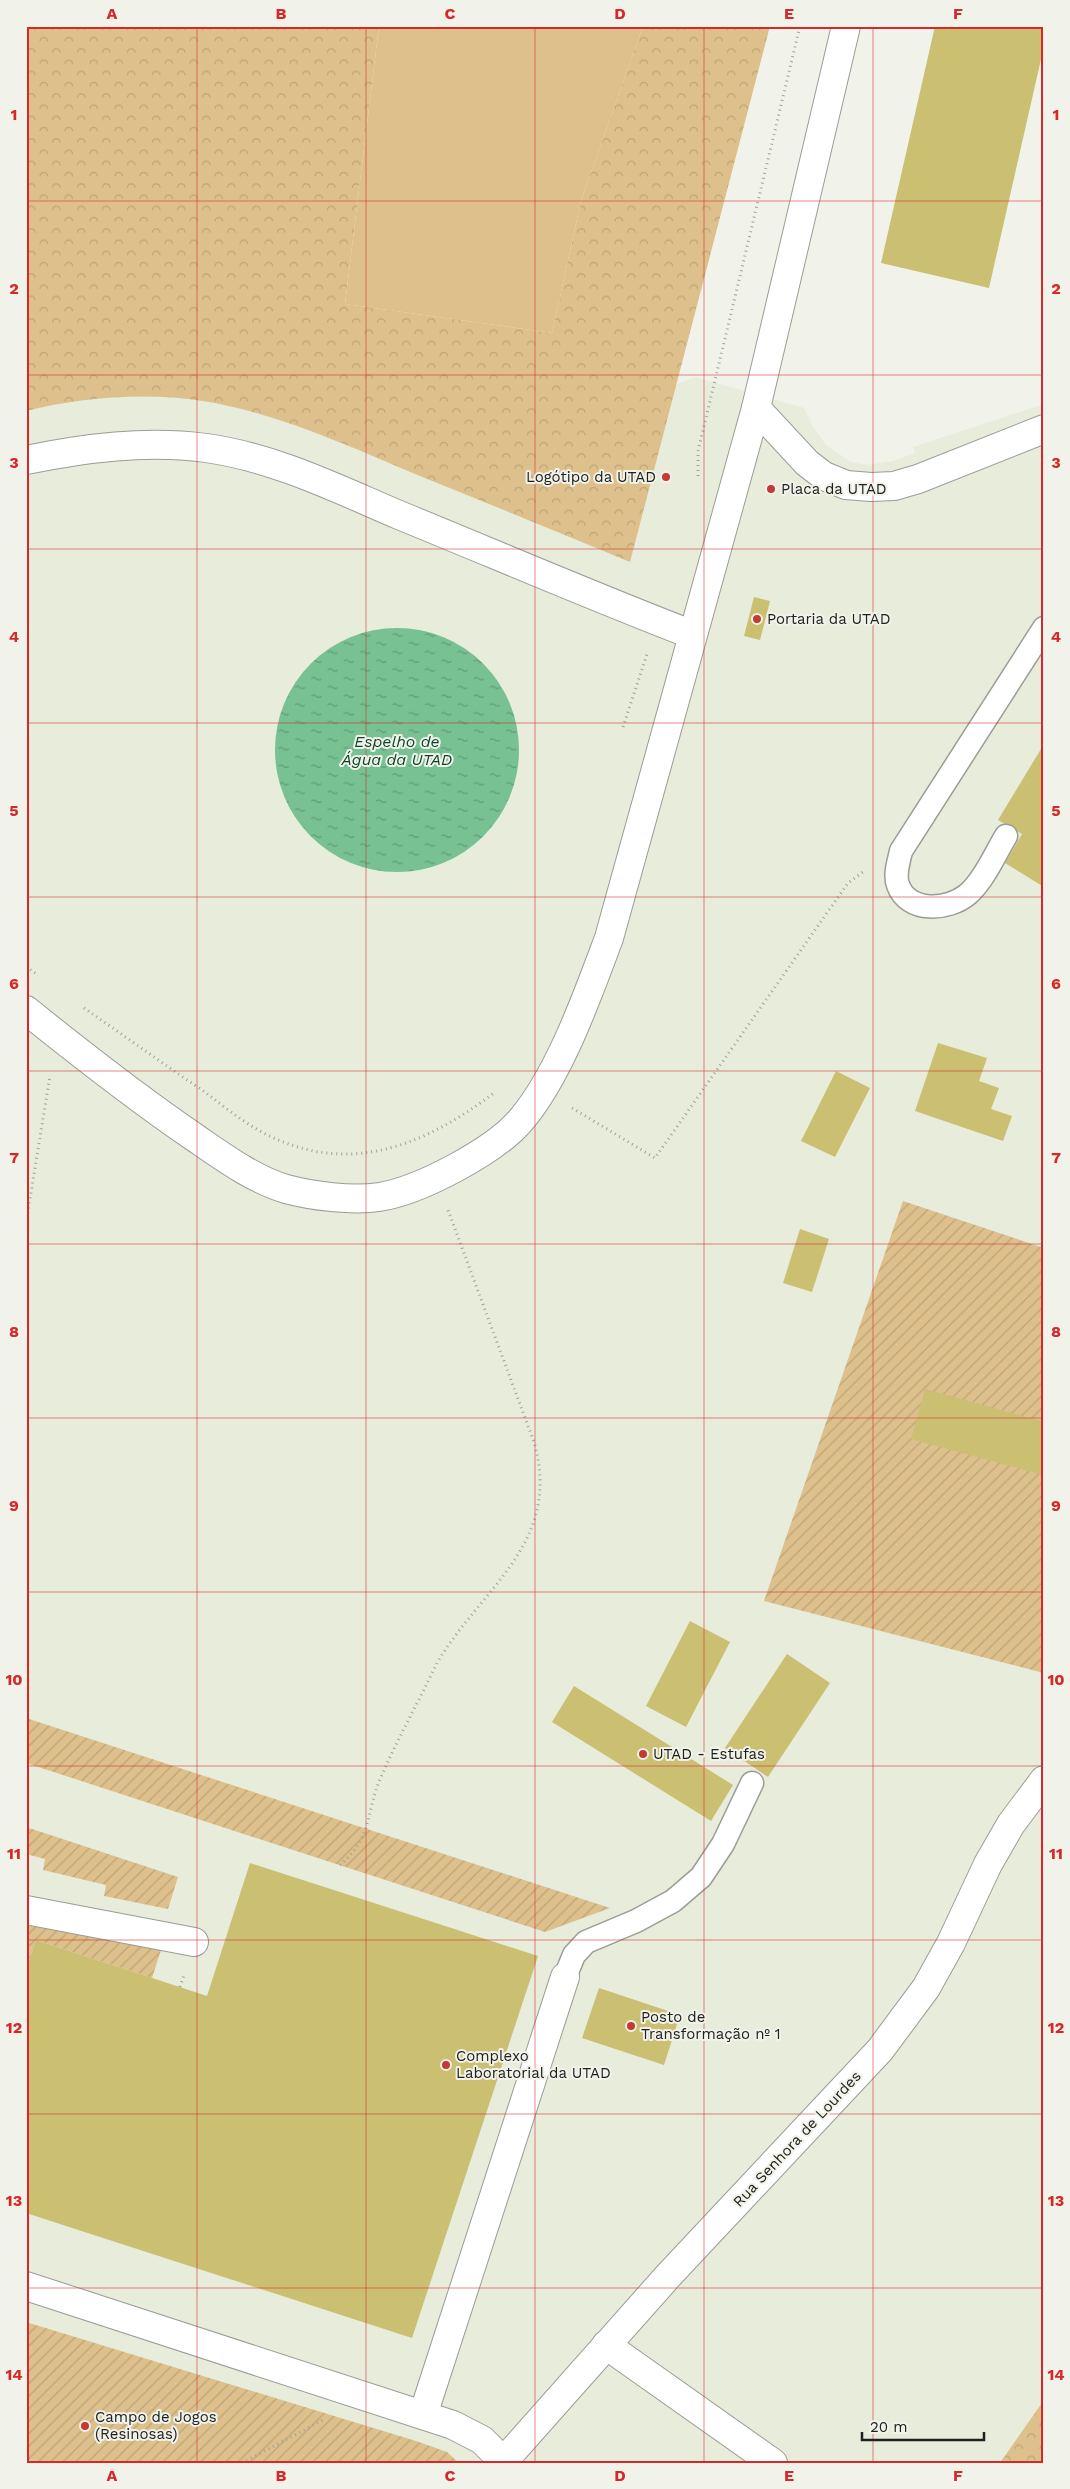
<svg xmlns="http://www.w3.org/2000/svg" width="1070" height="2489" font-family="'Work Sans',sans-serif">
	<defs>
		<pattern id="forest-crowns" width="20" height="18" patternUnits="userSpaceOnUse" patternTransform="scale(1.25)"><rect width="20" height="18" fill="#ddc08b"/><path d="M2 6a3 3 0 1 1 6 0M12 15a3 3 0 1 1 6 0" fill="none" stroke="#bda578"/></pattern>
		<pattern id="garden-furrows" width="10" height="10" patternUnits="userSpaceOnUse" patternTransform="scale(1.25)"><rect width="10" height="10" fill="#ddc08b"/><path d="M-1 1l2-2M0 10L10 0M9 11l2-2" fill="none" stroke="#bda578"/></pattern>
		<pattern id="water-ripples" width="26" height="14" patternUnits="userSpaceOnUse" patternTransform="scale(1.25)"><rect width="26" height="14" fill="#77c193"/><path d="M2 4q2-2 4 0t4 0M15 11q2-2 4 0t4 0" fill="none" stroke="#619c77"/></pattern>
	</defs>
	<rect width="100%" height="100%" fill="#f1f3ea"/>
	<path fill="#e7ecdb" d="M26,26L454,474L695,377L804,408L813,427L826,445L851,462L868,465L893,461L915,453L913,447L1044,404V2463H26Z"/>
	<path fill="#ddc08b" d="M379,26H643L581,201L552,333L345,304Z"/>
	<path fill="url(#forest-crowns)" d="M26,26H379L345,304L552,333L581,201L643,26H770L630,562C560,533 490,504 420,476C350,447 278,413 203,401C145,392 82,397 26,411Z
		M1044,2400V2463H1000Z"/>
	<path fill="url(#garden-furrows)" d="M903,1201L1044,1248V1673L764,1601Z
		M26,1718L610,1908L545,1932L26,1763Z
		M26,1827L178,1877L168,1909L104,1896L106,1885L43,1870L45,1859L26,1854Z
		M26,1925L161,1950L152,1978L36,1940L26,1970Z
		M26,2322L416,2441L447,2452L459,2463H26Z"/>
	<path fill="url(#water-ripples)" d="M275 750a122 122 0 1 1 244 0a122 122 0 1 1-244 0Z"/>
	<path fill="#cbbf72" d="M935,26H1044V46L989,288L881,263Z
		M754,597L770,601L760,640L744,636Z
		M1044,744V887L1005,863L1022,834L998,820Z
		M938,1043L987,1058L979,1081L999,1088L991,1109L1012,1116L1003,1141L915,1111Z
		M836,1071L870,1088L835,1157L801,1141Z
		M800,1229L829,1239L812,1292L783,1283Z
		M925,1389L1044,1422V1475L911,1439Z
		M690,1621L730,1642L686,1727L646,1706Z
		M787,1654L830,1683L768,1777L725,1748Z
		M574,1686L733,1785L711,1821L552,1722Z
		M250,1863L538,1956L412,2338L26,2213V1970L36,1940L207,1996Z
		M599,1988L680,2015L664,2065L582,2038Z"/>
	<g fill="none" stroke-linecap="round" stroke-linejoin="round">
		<g stroke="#9a9d94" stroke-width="25">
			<path id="service" d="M1006,836C995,854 984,880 968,894C948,911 908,913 898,885C894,874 899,861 901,851L1044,628
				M565,1977L574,1955L586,1942L636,1921L673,1901L701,1877L723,1844L752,1783"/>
		</g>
		<g stroke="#9a9d94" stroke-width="30">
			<path id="pedestrian" d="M26,1910L194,1942"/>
		</g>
		<g stroke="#9a9d94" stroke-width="30">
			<path id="minor" d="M26,460C85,448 146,440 206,448C273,457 338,489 399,515C497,555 594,597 693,635
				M26,1010C82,1055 138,1099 197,1139C223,1157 255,1180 286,1189C312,1196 352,1201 379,1197C419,1191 495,1151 521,1120C560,1074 588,994 609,938L756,408
				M26,2286L453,2425L482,2440L503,2461
				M606,2345L773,2463
				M423,2415L565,1977"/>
		</g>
		<g stroke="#9a9d94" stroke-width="30">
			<path id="tertiary" d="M846,26L756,408L807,463L824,476L846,485L871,487L894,486L918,479L1044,429
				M502,2463L668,2276L880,2050L926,1988L951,1943L988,1864L1011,1824L1044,1780"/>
		</g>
		<path stroke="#a0a29b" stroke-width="3" stroke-dasharray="1 4" stroke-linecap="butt" d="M698,476V451L800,26
			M623,727L647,654
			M26,967L38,975
			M84,1008C123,1035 162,1063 202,1090C221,1104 240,1120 260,1131C346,1178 422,1147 494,1093
			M572,1108L655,1158L848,883L863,872
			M26,1223L50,1076
			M340,1865C374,1836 365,1813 381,1777C398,1738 419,1701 437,1663C481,1588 563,1543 534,1442L448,1210
			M180,1987L184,1975
			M242,2463L323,2420"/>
		<use href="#service" stroke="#fff" stroke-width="22"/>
		<use href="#pedestrian" stroke="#fff" stroke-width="28"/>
		<use href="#minor" stroke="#fff" stroke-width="28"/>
		<use href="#tertiary" stroke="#fff" stroke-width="28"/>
	</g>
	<path fill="none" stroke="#d62828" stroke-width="1" stroke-opacity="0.55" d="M197,26V2463M366,26V2463M535,26V2463M704,26V2463M873,26V2463M26,201H1044M26,375H1044M26,549H1044M26,723H1044M26,897H1044M26,1071H1044M26,1244H1044M26,1418H1044M26,1592H1044M26,1766H1044M26,1940H1044M26,2114H1044M26,2288H1044"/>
	<g fill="#c73933" stroke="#f1f3ea" stroke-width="2">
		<circle cx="666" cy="477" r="5"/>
		<circle cx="771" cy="489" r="5"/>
		<circle cx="757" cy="619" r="5"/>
		<circle cx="643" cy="1754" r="5"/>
		<circle cx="631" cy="2026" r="5"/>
		<circle cx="446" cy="2065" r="5"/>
		<circle cx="85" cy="2426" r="5"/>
	</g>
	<g text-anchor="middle" stroke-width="4" stroke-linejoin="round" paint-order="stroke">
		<g font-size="15" fill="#20211e" stroke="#f1f3ea" text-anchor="start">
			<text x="656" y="482" text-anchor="end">Logótipo da UTAD</text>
			<text x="781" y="494">Placa da UTAD</text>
			<text x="767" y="624">Portaria da UTAD</text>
			<text x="653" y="1759">UTAD - Estufas</text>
			<text x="641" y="2022">Posto de<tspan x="641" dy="17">Transformação nº 1</tspan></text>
			<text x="456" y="2061">Complexo<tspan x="456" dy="17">Laboratorial da UTAD</tspan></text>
			<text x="95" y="2422">Campo de Jogos<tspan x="95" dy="17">(Resinosas)</tspan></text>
		</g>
		<g font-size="15" fill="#20211e" stroke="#f1f3ea">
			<text transform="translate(797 2139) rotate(-47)" y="5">Rua Senhora de Lourdes</text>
		</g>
		<g font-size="16" font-style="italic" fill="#0a4527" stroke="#f1f3ea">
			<text x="397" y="747">Espelho de<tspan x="397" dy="18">Água da UTAD</tspan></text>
		</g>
	</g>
	<rect width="1070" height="2489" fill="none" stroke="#f1f3ea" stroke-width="55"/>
	<path d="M862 2432v8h122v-8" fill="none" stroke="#20211e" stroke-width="2.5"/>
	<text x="870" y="2432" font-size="15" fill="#20211e" stroke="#f1f3ea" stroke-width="4" paint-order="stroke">20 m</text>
	<rect x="28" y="28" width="1014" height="2434" fill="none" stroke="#d62828" stroke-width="2"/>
	<g font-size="16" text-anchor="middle" font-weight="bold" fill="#d62828">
		<text x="112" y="19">A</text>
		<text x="281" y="19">B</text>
		<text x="450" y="19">C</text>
		<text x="620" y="19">D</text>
		<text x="789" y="19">E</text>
		<text x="958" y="19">F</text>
		<text x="14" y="120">1</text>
		<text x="1056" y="120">1</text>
		<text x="14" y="294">2</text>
		<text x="1056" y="294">2</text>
		<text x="14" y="468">3</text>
		<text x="1056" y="468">3</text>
		<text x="14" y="642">4</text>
		<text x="1056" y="642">4</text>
		<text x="14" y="816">5</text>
		<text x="1056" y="816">5</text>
		<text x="14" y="989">6</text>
		<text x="1056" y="989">6</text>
		<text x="14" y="1163">7</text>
		<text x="1056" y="1163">7</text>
		<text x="14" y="1337">8</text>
		<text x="1056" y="1337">8</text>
		<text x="14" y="1511">9</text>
		<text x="1056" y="1511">9</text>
		<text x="14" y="1685">10</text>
		<text x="1056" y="1685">10</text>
		<text x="14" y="1859">11</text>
		<text x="1056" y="1859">11</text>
		<text x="14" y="2033">12</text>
		<text x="1056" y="2033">12</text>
		<text x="14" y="2206">13</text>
		<text x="1056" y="2206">13</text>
		<text x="14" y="2380">14</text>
		<text x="1056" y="2380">14</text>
		<text x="112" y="2481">A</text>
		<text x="281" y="2481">B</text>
		<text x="450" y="2481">C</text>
		<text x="620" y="2481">D</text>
		<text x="789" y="2481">E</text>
		<text x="958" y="2481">F</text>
	</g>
</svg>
